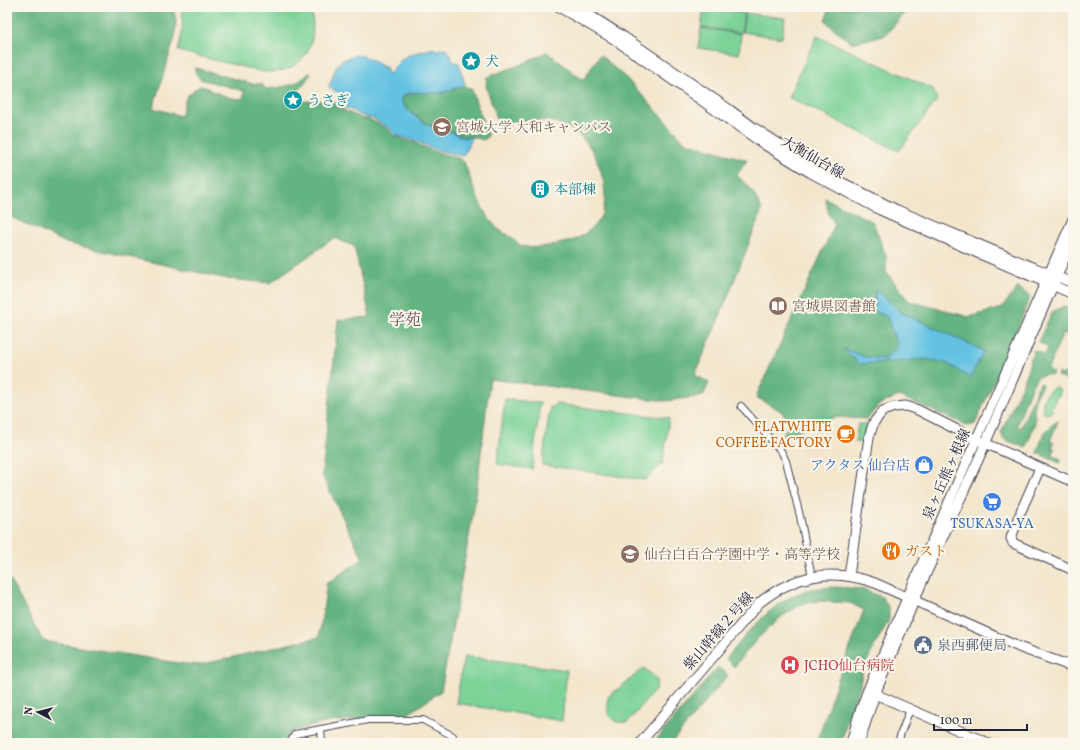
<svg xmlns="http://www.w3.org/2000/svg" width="1080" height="750" font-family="Vollkorn,'Noto Serif JP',serif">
	<rect width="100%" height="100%" fill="#fbf7ec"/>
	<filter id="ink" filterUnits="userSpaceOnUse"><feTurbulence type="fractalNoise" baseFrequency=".025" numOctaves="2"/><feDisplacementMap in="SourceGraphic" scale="8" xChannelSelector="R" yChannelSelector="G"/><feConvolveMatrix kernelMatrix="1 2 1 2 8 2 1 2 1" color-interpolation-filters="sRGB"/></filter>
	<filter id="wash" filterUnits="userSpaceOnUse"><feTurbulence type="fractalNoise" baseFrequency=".012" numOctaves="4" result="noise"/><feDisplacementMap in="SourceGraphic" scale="16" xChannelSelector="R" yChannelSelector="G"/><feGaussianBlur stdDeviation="0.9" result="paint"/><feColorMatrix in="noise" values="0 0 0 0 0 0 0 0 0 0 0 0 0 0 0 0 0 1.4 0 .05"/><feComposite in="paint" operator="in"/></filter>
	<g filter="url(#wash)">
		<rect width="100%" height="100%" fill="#f3e6cc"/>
		<path fill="#7bd297" stroke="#4e7a69" d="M181,7H298L312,10C312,17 313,23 313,29C312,59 292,74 263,72L178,51C182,36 184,22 181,7Z
			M704,8L744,13L741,33L701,27Z
			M745,13L785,18L782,38L742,32Z
			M701,28L741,34L739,54L698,48Z
			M817,36L933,89L937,100L899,151L788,97Z
			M1057,387L1059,389L1060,393L1059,396H1057L1051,409L1053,410C1051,413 1048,415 1044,413C1040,403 1046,389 1057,387Z
			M505,399L540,403L532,469L497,464Z
			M556,404L669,418L663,463L645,480L542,465L550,408Z
			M858,424H866L863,440L862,442H855Z
			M464,656L567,670L562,721L456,703Z
			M644,668L657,679L656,689L628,722H616L608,714V697Z"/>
		<path fill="#64b480" stroke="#436b5e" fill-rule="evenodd" d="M7,7H173L176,21L175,37L153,108L181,116L186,98L188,95L192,93L195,89L200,86L207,88L211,91L231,98L243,99L244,91L200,79L195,71V68L253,84H262L266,89C283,87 297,86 309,73L311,74L298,91L290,96L289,103L310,101H333L341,109L363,119H369L384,127L389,130L394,136L415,143L436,152L458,158L464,162C473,184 479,210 496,227C500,232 506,233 511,237C517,242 517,245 526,247C538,249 550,245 562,243C578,241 595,229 602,214C607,200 605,186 601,172C591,136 564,116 526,121C517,122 509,125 500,128L486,86L487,77L522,64L547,52L583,80L600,55L628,80L685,142L747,160L737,175L753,192L762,210L727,299L695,375L709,383L703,396L666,401L490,379L475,503L441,691L407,715L329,722L291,731L286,743H7V575L43,641L178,663L199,665L319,637L327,583L363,559L322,475L338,320L370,317L354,246L334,238L270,283L228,279L66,243L11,217L7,209Z
			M830,7H911L884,36L851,43L825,21Z
			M465,85L468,88H471L488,136L484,140L468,136L466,137C459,136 454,132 448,130C442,129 436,128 430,125C426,124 423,121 419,118C412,113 401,107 402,98C414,89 429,94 443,92C451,91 458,88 465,85Z
			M825,198L873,222L886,256V272L909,301L969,317L1002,308L1018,287L1030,297L1020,323L975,424L969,426L899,396L880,404L867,419L835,417L783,436L789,422L781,411L756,397L835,224L829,215ZM875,291L888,300L899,311L984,351L970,378L947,363L924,359L891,362L860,364L845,350L866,357L886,359L898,347L887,317L869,307L875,305Z
			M1064,306L1073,309V337L1063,333L1048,369L1053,372L1052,375C1047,374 1040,375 1037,378C1030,385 1021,415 1017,426L1021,428L1035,393L1040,383L1042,384L1041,387L1036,395L1034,406L1035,423L1026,448L1004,439L1001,433L1026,376L1031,358L1034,350L1045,355L1048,347L1038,342L1052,312Z
			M1071,360L1073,361V368L1070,369L1073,377V400L1068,398C1072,384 1070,381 1057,376L1058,373L1063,375L1064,373L1066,374Z
			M1058,421L1050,441L1054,443L1052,448L1055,449L1052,455L1061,459L1060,463L1037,453C1042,438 1044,429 1058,421Z
			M834,587L852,588L866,590L874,594L882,597L889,608V620L876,643L863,669L859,689L849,714L841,743H817L833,693L864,610L850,603L818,601L802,604L781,617L757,639L734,667L726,659C749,631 774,598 812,589C819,588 827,587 834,587Z
			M718,667L728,675L671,743H659L656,740Z"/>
		<path fill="#63c2e2" stroke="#42728e" d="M434,48L436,50L446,48L453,61L459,63L465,85L445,92L430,93L411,92L401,97C401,100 400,101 402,103C406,111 423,123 431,126C437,129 443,129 449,131C455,133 460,137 466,138L468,137L472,138L463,156L437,150L416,141L395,135C390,127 388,128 380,123C377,122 376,119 372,118C368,117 364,117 360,115C353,112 350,107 342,108L341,105L343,101L342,94L329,88C329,84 331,82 332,79C336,67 337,61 350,57C354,55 359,55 363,56C372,58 378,65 387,68V72L388,75L393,70L392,69C396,66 398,63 402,59C410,53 424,51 434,48Z
			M875,290L888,300L899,311L984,351L970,378L947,363L924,359L891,362L860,364L844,349L866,357L886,359L898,347L887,317L868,307L875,305Z"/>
	</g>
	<g filter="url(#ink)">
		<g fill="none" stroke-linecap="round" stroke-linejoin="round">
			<g stroke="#413f51" stroke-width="8">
				<path id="street" d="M741,406L781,451L786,461L800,516L812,577
					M321,729L322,743
					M290,743L295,734L368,720H423L453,736L452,743
					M898,743L901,733L910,709"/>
			</g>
			<g stroke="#413f51" stroke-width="11">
				<path id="secondary" d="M559,7L614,39L765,145L811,173L880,210L975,252L1073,294
					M575,7L588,14L624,37L730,110L753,127L801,158L837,180L897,210L1030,266L1073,283
					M1021,511L1040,468
					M1019,516L1011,538L1013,543L1073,570
					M849,576L869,437L874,422L883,411L894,407L906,406L918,410L971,437L1073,482
					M875,694L988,743
					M640,743L759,603C795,574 832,568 875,583L1021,648L1073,667
					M851,743L859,714L867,692L913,584L1073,219
					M859,743L875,694L920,587L979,458L1073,239"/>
			</g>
			<use href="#street" stroke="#fff" stroke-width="6"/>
			<use href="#secondary" stroke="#fff" stroke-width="9"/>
		</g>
	</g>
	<defs>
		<g id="sight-disc" transform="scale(1)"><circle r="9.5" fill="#0f9aa8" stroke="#fbf7ec"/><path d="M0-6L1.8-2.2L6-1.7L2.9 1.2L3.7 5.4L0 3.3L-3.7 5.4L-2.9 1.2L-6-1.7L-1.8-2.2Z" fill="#fff"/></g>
		<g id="university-disc" transform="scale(1)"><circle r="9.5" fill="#8d6e63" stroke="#fbf7ec"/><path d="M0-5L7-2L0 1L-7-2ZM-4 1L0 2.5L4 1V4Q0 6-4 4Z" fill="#fff"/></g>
		<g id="building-disc" transform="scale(1)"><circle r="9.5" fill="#0f9aa8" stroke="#fbf7ec"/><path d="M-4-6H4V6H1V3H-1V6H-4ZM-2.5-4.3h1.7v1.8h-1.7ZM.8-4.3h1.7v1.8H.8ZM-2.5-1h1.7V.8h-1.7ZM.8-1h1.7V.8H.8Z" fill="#fff"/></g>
		<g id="library-disc" transform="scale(1)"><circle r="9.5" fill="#8d6e63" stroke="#fbf7ec"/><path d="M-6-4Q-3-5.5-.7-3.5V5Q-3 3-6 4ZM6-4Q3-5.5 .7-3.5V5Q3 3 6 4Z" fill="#fff"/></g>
		<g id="cafe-disc" transform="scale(1)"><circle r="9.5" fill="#e8710a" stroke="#fbf7ec"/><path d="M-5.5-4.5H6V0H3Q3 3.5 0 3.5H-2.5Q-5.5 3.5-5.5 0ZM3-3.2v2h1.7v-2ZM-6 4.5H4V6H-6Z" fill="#fff"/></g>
		<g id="shop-disc" transform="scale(1)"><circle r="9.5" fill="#3f7fe0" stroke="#fbf7ec"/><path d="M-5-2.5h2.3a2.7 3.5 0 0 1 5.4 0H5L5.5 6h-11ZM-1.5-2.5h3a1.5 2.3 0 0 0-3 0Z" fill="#fff"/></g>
		<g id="supermarket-disc" transform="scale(1)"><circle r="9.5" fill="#3f7fe0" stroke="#fbf7ec"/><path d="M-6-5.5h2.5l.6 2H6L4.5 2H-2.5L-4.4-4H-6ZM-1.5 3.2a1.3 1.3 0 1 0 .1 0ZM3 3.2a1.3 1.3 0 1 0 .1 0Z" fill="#fff"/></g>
		<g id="restaurant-disc" transform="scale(1)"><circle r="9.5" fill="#e8710a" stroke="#fbf7ec"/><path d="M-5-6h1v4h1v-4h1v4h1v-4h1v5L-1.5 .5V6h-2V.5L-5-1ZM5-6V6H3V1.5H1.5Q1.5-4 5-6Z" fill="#fff"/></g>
		<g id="school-disc" transform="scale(1)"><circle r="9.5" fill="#8d6e63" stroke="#fbf7ec"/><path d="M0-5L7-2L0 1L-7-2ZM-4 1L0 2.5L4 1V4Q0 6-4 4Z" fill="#fff"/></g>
		<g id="civic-disc" transform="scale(1)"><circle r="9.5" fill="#5c6f8a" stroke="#fbf7ec"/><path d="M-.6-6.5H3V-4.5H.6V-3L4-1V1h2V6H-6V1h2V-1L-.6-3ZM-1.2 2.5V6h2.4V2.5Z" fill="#fff"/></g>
		<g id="hospital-disc" transform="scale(1)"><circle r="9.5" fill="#e0444e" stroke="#fbf7ec"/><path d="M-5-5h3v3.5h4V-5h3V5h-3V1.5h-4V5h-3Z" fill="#fff"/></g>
	</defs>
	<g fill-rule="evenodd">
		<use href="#sight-disc" x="471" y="61"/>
		<use href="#sight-disc" x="293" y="100"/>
		<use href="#university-disc" x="442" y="127"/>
		<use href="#building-disc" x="540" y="189"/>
		<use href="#library-disc" x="778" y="306"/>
		<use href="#cafe-disc" x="846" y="434"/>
		<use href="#shop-disc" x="924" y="465"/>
		<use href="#supermarket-disc" x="992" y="502"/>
		<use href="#restaurant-disc" x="891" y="551"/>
		<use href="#school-disc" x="630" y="554"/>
		<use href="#civic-disc" x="923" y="645"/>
		<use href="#hospital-disc" x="790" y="665"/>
	</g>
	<g text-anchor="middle" stroke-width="4" stroke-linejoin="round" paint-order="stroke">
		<g font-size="14" fill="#0d838f" stroke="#fbf7ec" text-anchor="start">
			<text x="485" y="66">犬</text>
			<text x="307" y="105">うさぎ</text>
			<text x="554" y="194">本部棟</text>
		</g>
		<g font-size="14" fill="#785e54" stroke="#fbf7ec" text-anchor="start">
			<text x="456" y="132">宮城大学 大和キャンパス</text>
			<text x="792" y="311">宮城県図書館</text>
			<text x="644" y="559">仙台白百合学園中学・高等学校</text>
		</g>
		<g font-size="14" fill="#22223b" stroke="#fbf7ec">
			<text transform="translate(813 157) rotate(30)" y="5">大衡仙台線</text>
			<text transform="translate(946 474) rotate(-66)" y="5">泉ヶ丘熊ヶ根線</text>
			<text transform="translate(718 631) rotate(-49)" y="5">紫山幹線２号線</text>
		</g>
		<g font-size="14" fill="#c56008" stroke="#fbf7ec" text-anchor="end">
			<text x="832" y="431">FLATWHITE<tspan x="832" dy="16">COFFEE FACTORY</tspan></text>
			<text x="905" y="556" text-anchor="start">ガスト</text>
		</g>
		<g font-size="14" fill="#366cbe" stroke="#fbf7ec" text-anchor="end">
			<text x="910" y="470">アクタス 仙台店</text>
			<text x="992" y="528" text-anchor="middle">TSUKASA-YA</text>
		</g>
		<g font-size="14" fill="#4e5e75" stroke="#fbf7ec" text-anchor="start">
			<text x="937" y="650">泉西郵便局</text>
		</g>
		<g font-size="14" fill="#be3a42" stroke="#fbf7ec" text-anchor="start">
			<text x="804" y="670">JCHO仙台病院</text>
		</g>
		<g font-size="16" fill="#674e52" stroke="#fbf7ec">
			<text x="405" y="325">学苑</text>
		</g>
	</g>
	<rect width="1080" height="750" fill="none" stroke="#fbf7ec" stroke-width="24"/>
	<g transform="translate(38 712) rotate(277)" stroke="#fbf7ec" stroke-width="3" paint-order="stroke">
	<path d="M0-3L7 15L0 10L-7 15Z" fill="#22223b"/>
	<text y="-6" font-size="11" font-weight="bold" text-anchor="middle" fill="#22223b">N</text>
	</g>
	<path d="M934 724v6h93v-6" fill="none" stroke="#22223b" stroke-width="2"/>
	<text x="940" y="724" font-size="12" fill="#22223b" stroke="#fbf7ec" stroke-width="3" paint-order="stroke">100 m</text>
</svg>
